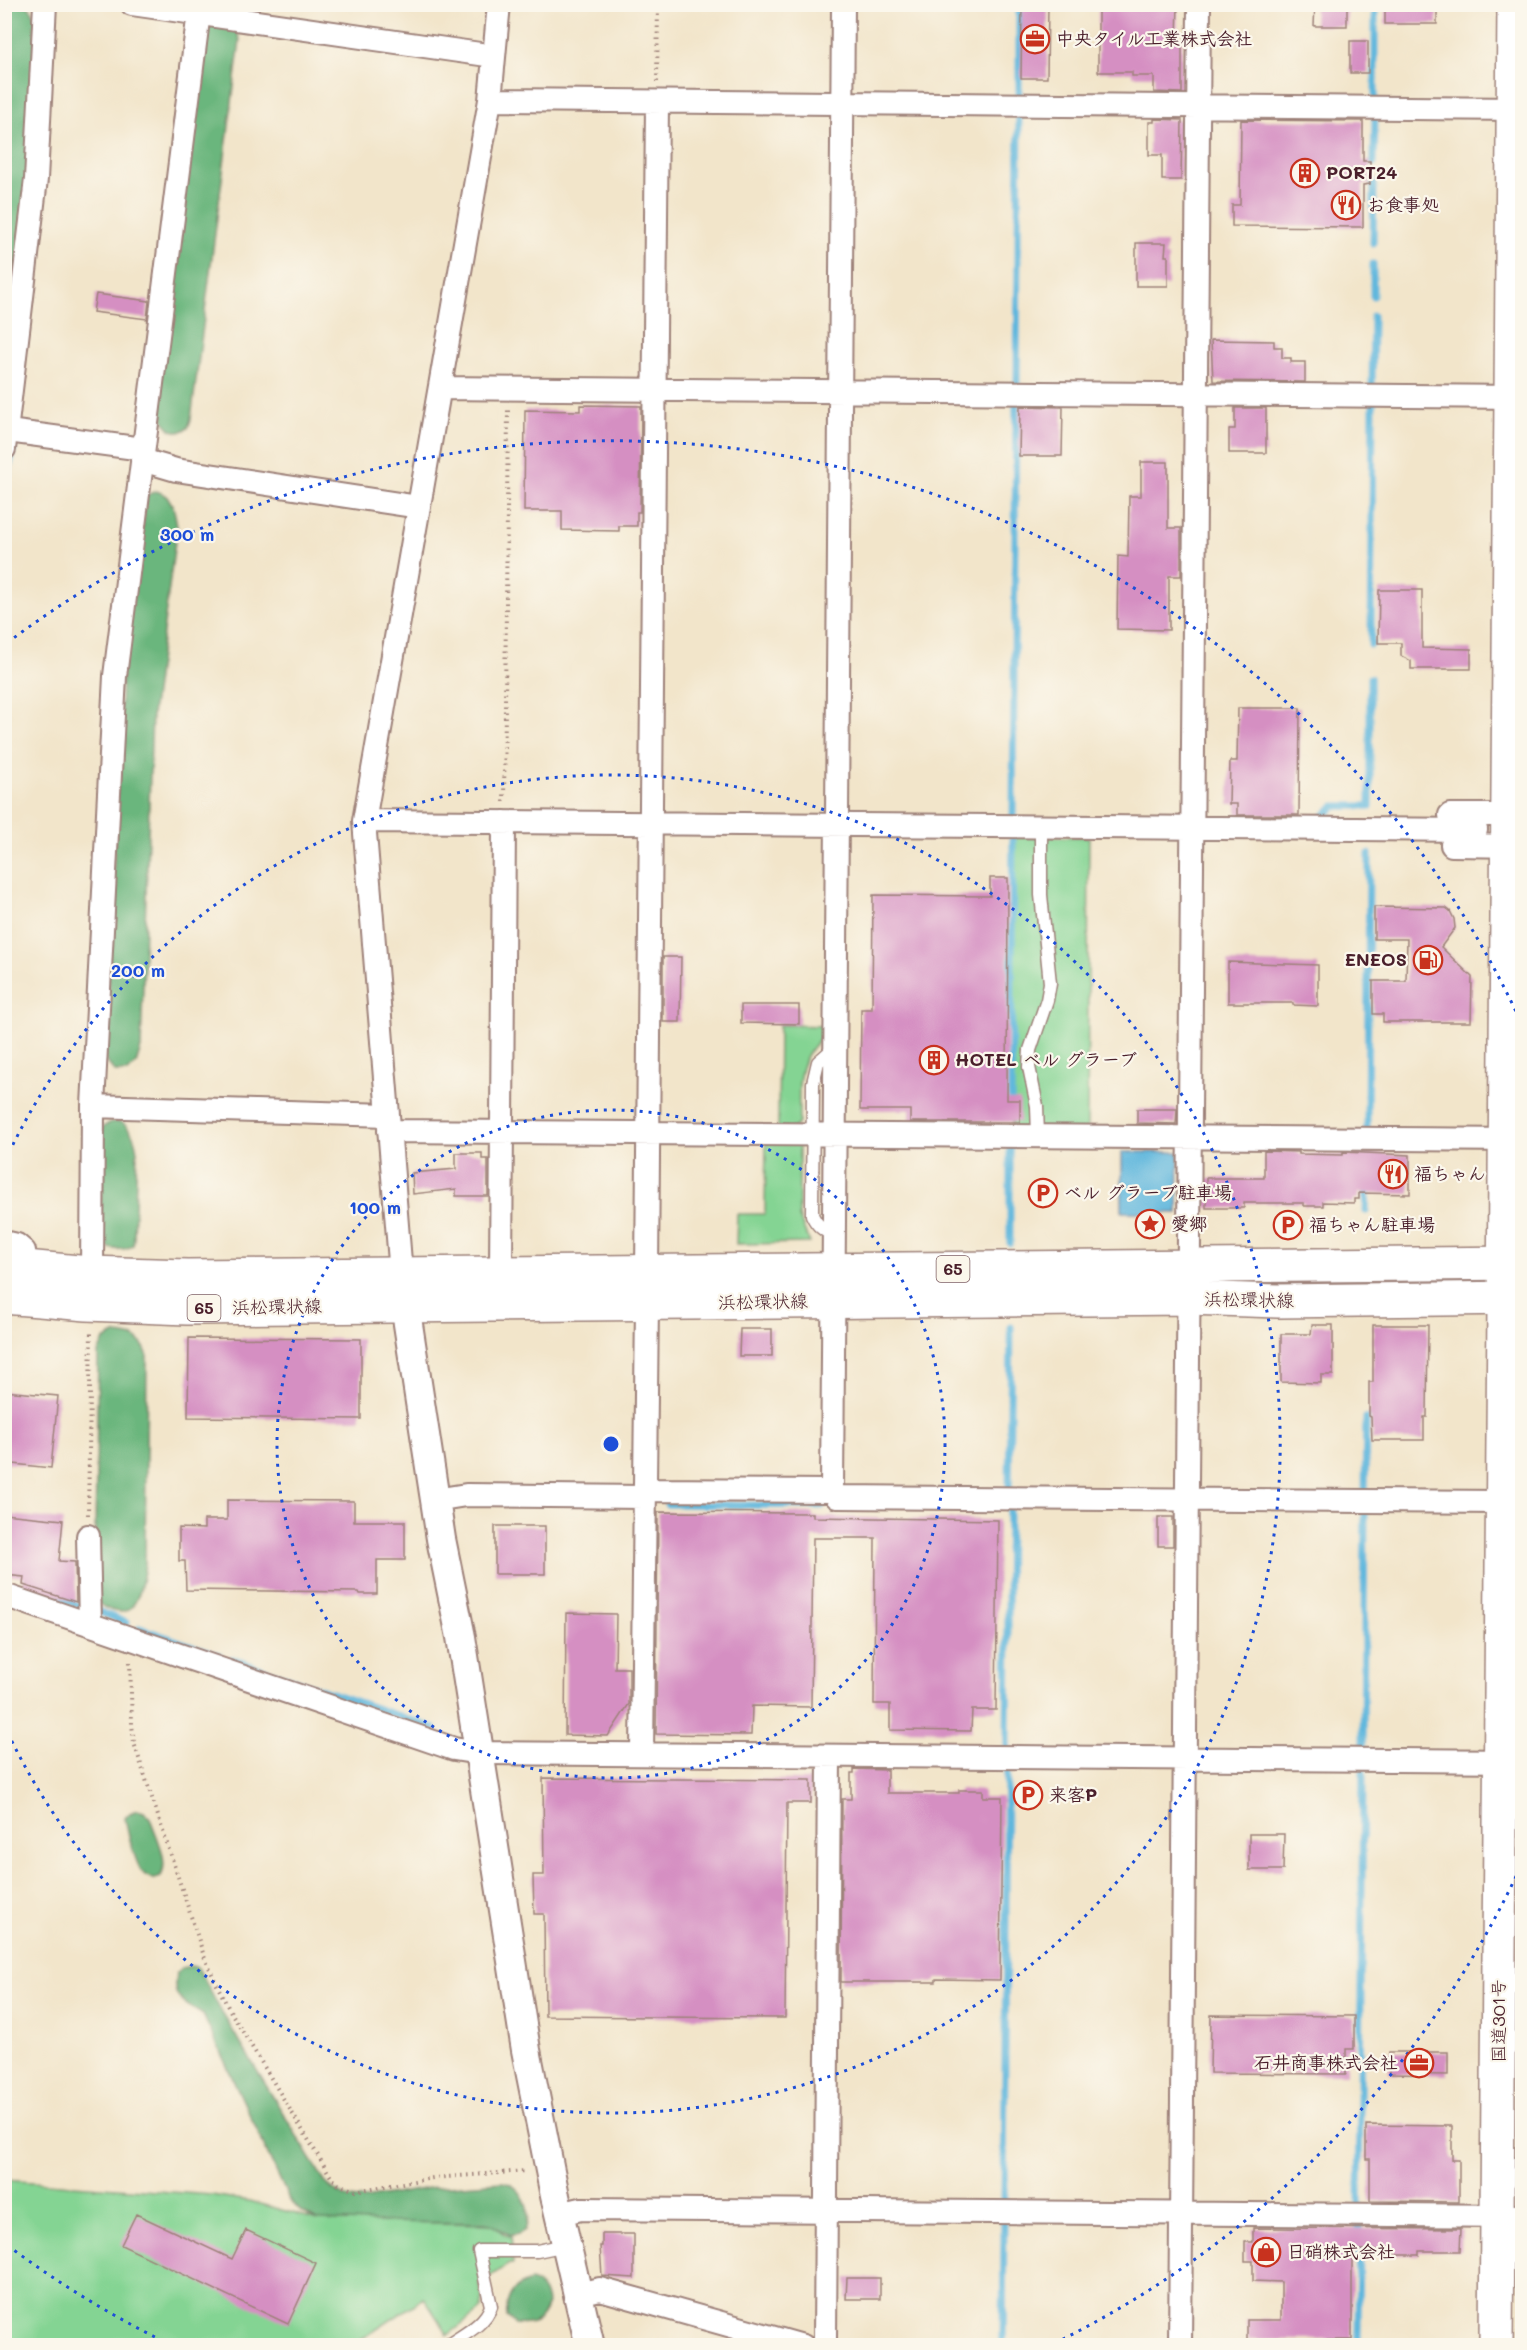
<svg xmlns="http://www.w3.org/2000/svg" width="1527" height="2350" font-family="Mali,'Klee One',sans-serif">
	<rect width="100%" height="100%" fill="#fbf7ec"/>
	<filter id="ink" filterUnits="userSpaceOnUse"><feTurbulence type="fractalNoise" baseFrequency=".0167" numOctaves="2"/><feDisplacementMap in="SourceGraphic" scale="12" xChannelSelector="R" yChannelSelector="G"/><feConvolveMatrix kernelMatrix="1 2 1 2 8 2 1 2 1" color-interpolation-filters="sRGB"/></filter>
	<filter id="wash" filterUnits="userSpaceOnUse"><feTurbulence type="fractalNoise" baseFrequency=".008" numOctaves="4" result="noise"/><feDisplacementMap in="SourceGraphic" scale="24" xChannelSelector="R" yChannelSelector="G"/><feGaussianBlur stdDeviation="1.35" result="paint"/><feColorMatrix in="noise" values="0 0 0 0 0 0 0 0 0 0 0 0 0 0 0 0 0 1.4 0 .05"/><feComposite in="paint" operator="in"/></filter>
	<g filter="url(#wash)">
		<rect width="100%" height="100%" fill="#f2e5ca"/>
		<path fill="#84d493" stroke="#677a5f" stroke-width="1.5" d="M1015,836L1089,837L1087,1130L1012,1129Z
			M779,1025L828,1026V1031C794,1060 799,1082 799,1123L794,1128L778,1127Z
			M766,1141H794L799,1146V1217L810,1243L736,1244L737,1214H765Z
			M4,2180L212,2195L249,2201L318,2220L492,2224L505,2235L511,2236L513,2264H509L479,2284L483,2298L481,2310L448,2335L424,2298L353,2345H5Z"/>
		<path fill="#6bb67d" stroke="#5a6a54" stroke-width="1.5" d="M21,4C31,5 34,13 36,22L28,179L5,387L4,7Z
			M211,23L236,28L240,40L191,419L188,428L180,432L171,430L164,422L159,397L205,27Z
			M156,491C173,495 175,511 177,527L152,715L141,1048L136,1064L127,1072H115L105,1060L122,676L147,495Z
			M111,1122H122C132,1131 135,1138 137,1151L134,1238L133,1245C124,1252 109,1250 100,1243L103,1127Z
			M115,1334C132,1335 141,1337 147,1354L145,1564C141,1593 135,1628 99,1604L95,1536L98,1353L104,1340Z
			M137,1810L144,1812L150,1818C155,1834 170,1860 161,1876L153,1879C151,1878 146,1876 144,1874C136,1867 127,1830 125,1818L130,1813Z
			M190,1966L198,1968L222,2013L325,2182C336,2195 348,2200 365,2199L435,2187L502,2182C523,2185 533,2211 525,2230C508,2243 502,2226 485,2223L369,2222L318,2220L300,2211L289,2199L203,2015C183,2002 171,2000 176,1974L182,1968Z
			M530,2281C546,2286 554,2307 538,2320C532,2325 523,2325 515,2324L507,2317C505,2298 512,2287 530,2281Z"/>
		<path fill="#60b7dd" stroke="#556b84" stroke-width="1.5" d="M1122,1152H1179L1178,1213L1122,1212Z"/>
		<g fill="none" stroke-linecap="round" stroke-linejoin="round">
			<path stroke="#60b7dd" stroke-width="7" d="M1019,95V4
				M1375,97V4
				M1374,163L1375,117
				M1373,244L1374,183
				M1373,296V264
				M1017,386L1019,115
				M1372,389L1373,316
				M4,497L13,449
				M1371,645L1373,402
				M1370,807V678
				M1013,818L1016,399
				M1318,821L1335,806H1370
				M1011,1107L1013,833
				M1367,1130L1369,854
				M1366,1211L1367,1187
				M1010,1243V1144
				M1009,1491L1011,1327
				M1365,1494L1366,1418
				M667,1504L822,1506
				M38,1592L84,1607
				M95,1610L127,1623
				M140,1628L219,1655
				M232,1659L434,1728
				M1007,1746L1009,1503
				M1363,1748L1365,1506
				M1004,2206L1007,1769
				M1359,2208L1363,1772
				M1003,2346L1004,2219
				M1358,2346L1359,2222"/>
		</g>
		<g id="blocks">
			<path fill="#d58fc2" d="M1022,4H1048L1047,78H1021Z
				M1098,4H1178L1177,41H1182V93L1154,92V76H1132V72H1098Z
				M1315,4H1347V26H1314Z
				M1385,4H1437V24H1385Z
				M1350,41H1368V73H1350Z
				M1154,119L1182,120L1181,180H1162V155H1149V122H1154Z
				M1241,120L1363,121V161H1370V184L1363,185V227L1232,226V205H1240Z
				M1136,243H1166L1165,256H1168V286H1136Z
				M96,294L149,301L147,319L93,312Z
				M1211,340L1274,341V347H1282V358H1291V362H1305V382L1213,381Z
				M580,405L641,406L640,512H637V526H619V531L562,530V511H524L525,410L580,411Z
				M1020,406L1063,407L1062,456H1019Z
				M1235,408H1266V453H1229V429H1235Z
				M1141,462H1168V528H1181V576H1169V630L1117,629L1118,556L1128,557L1129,496H1141Z
				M1379,590H1422V648L1471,649V669H1411V661L1401,656V643H1378Z
				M1238,708H1300L1299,815H1237V804H1229L1230,761H1237Z
				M990,878H1008L1007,1100H1020V1122H910V1110H860L861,1009H872L873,895L990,896Z
				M1374,907L1446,908L1450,911L1454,919L1455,928L1441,947L1472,977L1471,1022H1383V1014H1373V981H1406L1407,939H1374Z
				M663,957H681L680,1022H663Z
				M1228,962L1318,965V1006L1293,1005V1003H1228Z
				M741,1005H799V1024L741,1023Z
				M1137,1109H1177L1176,1124L1137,1123Z
				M1264,1151L1299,1152V1154L1343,1155V1152L1410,1155V1194L1359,1193V1199H1354V1203L1323,1202V1206H1304V1203H1244V1208H1206V1178H1264Z
				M456,1153H482V1159H488V1196H456V1189L413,1194L412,1173L456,1169Z
				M1312,1325H1333V1375H1321V1383L1281,1382V1334H1311Z
				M1373,1325H1428L1427,1417H1424V1440H1372L1371,1417L1369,1416V1382H1373Z
				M740,1329H772V1356H739Z
				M189,1338L361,1339V1419L188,1417Z
				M4,1391L58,1396L51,1468L4,1463Z
				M227,1500L354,1501V1521H405V1560H377V1594H360L359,1592L186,1590L185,1561H179V1528L204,1529V1520H227Z
				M658,1512L813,1513V1517L998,1520L996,1710H972L971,1731L890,1730V1704H874L875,1538H813L811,1707L752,1706L751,1735L656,1734Z
				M4,1514L63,1520L59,1561L75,1562L76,1602L23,1585L24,1577L4,1575Z
				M1158,1517H1173V1546H1158Z
				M495,1526H545V1574H495Z
				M566,1613L616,1614L615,1668H629V1704L608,1736L565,1735Z
				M854,1769L887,1770V1793H959V1790H983V1797H1002L1000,1980L936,1979V1982H841L842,1799H851V1773H854Z
				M543,1778L811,1780V1803H787L785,2018L545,2016L544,1914H534L533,1875H544Z
				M1249,1834H1284L1283,1870H1249Z
				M1211,2015L1354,2016V2049H1346V2074L1210,2073Z
				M1389,2052H1448V2075L1389,2074Z
				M1366,2125L1452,2126V2160H1459V2202L1370,2201V2159H1366Z
				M136,2214L232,2259L246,2230L316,2263L288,2324L121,2245Z
				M1253,2228L1461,2229L1460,2251H1419V2255H1394V2250H1352V2340H1247V2320H1281V2282L1253,2281V2261H1245V2242H1253Z
				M602,2234H634V2278L602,2276L600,2246H602Z
				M847,2278H880V2299H846Z"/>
		</g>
	</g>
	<g filter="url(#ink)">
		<use href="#blocks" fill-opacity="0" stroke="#9e827a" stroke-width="1.5"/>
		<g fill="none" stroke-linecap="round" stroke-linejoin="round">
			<g stroke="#9e827a" stroke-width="15">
				<path id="service" d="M1038,1136L1037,1106L1029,1067L1030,1050L1047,1000L1050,983L1041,895V827
					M833,1235C823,1230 817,1226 812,1215L813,1083L818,1062L835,1047
					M447,2346C462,2335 485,2325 491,2306L479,2251H537L566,2245"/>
			</g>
			<g stroke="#9e827a" stroke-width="26">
				<path id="minor" d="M132,4L494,56
					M490,100L1522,109
					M440,388L1522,397
					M8,431L143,449
					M4,449L36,179L45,4
					M142,460L176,470L419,507
					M1450,815H1522
					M364,821L1476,830
					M1452,845L1521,846
					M93,1106L388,1115
					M389,1131L1522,1140
					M4,1242L17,1245L24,1251L25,1267
					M647,1272L657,102
					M92,1273L93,1106L115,676L200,4
					M501,1273L504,822
					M401,1274L364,821L490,100L499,4
					M645,1490L832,1491L837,1497L1503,1502
					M832,1491L843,4
					M435,1500L466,1495L644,1497
					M88,1536L90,1623
					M4,1595L454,1749L479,1753L1522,1761
					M642,1754L647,1304
					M559,2214L581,2209L1522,2216
					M578,2294L600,2289L803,2346
					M823,2346L825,2340L829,1756
					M1180,2346L1199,4"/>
			</g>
			<g stroke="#9e827a" stroke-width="32">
				<path id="tertiary" d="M402,1285L441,1539L461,1637L526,2050L555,2196L590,2346"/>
			</g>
			<g stroke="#9e827a" stroke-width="36">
				<path id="primary" d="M4,1265L89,1273L187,1276L1522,1263
					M4,1297L87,1304L187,1308L1188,1298L1278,1301L1522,1298"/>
			</g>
			<g stroke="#9e827a" stroke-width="36">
				<path id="trunk" d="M1496,2346L1514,4"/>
			</g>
			<path stroke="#9e827a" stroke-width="4" stroke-dasharray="1.5 4.5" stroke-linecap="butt" d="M657,82L658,4
				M504,802L508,410
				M88,1515L91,1330
				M130,1662L132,1724L134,1743L204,1956L216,1983L229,2009L331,2177L338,2184L355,2191L433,2178L525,2171"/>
			<use href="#service" stroke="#fff" stroke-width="12"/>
			<use href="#minor" stroke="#fff" stroke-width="22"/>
			<use href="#tertiary" stroke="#fff" stroke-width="28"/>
			<use href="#primary" stroke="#fff" stroke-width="33"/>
			<use href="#trunk" stroke="#fff" stroke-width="33"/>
		</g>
	</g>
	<g fill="none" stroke="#1d4ed8" stroke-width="3" stroke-dasharray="3 6">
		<circle cx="611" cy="1444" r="334"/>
		<path d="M5 1161A669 669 0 1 1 5 1727"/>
		<path d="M1520 1868A1003 1003 0 0 1 1051 2345M171 2345A1003 1003 0 0 1 7 2245M7 643A1003 1003 0 0 1 1520 1020"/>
	</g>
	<defs>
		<g id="office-ring" transform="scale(1.5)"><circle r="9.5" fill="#fbf7ec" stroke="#c8321e" stroke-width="1.5"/><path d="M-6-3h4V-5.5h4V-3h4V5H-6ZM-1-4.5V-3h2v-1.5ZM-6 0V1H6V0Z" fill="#c8321e"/></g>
		<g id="building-ring" transform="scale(1.5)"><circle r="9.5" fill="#fbf7ec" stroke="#c8321e" stroke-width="1.5"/><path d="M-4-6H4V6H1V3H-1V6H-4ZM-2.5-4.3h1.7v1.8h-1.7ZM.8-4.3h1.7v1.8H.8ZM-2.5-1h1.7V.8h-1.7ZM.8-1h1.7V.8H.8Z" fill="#c8321e"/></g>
		<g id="restaurant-ring" transform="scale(1.5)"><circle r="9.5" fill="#fbf7ec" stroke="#c8321e" stroke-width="1.5"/><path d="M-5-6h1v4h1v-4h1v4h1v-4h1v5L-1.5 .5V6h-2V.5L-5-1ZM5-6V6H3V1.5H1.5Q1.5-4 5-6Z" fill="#c8321e"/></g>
		<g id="fuel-ring" transform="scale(1.5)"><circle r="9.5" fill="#fbf7ec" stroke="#c8321e" stroke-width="1.5"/><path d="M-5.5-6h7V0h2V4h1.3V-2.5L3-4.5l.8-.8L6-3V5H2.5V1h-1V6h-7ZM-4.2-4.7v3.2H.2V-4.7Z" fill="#c8321e"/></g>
		<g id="parking-ring" transform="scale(1.5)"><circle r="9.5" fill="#fbf7ec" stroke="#c8321e" stroke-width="1.5"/><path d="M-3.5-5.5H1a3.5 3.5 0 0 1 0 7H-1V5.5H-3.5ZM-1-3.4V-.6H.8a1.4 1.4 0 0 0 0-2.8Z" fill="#c8321e"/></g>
		<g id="sight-ring" transform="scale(1.5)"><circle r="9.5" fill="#fbf7ec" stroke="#c8321e" stroke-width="1.5"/><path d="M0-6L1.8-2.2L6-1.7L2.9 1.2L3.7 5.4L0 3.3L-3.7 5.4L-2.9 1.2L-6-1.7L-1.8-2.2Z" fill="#c8321e"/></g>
		<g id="shop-ring" transform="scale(1.5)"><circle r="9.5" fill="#fbf7ec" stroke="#c8321e" stroke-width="1.5"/><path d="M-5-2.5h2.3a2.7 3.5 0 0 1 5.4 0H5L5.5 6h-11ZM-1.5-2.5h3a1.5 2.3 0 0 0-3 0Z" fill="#c8321e"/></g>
	</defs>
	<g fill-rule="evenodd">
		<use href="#office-ring" x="1035" y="39"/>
		<use href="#building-ring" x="1305" y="173"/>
		<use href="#restaurant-ring" x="1346" y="205"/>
		<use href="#fuel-ring" x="1428" y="960"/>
		<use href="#building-ring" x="934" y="1060"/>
		<use href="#restaurant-ring" x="1393" y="1174"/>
		<use href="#parking-ring" x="1043" y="1193"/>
		<use href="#sight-ring" x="1150" y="1224"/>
		<use href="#parking-ring" x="1288" y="1225"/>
		<use href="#parking-ring" x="1028" y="1795"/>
		<use href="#office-ring" x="1419" y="2063"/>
		<use href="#shop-ring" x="1266" y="2252"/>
	</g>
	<g text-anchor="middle" stroke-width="4.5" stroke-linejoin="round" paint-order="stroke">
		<g fill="#fbf7ec" stroke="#7f6065" stroke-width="1.5">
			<rect x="936.5" y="1256" width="33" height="26" rx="4.5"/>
			<rect x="187.5" y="1295" width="33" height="26" rx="4.5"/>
		</g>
		<g font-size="16" font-weight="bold" fill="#4a1f2b">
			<text x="953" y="1275">65</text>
			<text x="204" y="1314">65</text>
		</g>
		<g font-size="18" font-weight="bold" fill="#4a1f2b" stroke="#fbf7ec" text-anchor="start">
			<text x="1056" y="45">中央タイル工業株式会社</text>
			<text x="1326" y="179">PORT24</text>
			<text x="1367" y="211">お食事処</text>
			<text x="1407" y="966" text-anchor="end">ENEOS</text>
			<text x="955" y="1066">HOTEL ベル グラーブ</text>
			<text x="1414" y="1180">福ちゃん</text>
			<text x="1064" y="1199">ベル グラーブ駐車場</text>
			<text x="1171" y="1230">愛郷</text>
			<text x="1309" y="1231">福ちゃん駐車場</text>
			<text x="1049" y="1801">来客P</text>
			<text x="1398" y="2069" text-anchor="end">石井商事株式会社</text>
			<text x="1287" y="2258">日硝株式会社</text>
		</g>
		<g font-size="18" fill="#4a1f2b" stroke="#fbf7ec">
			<text transform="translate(1249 1300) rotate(1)" y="6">浜松環状線</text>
			<text transform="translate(763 1302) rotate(-1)" y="6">浜松環状線</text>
			<text transform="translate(277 1307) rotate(-1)" y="6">浜松環状線</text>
			<text transform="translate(1499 2021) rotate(-90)" y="6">国道301号</text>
		</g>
	</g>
	<circle cx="611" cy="1444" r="9" fill="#1d4ed8" stroke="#fbf7ec" stroke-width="3"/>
	<g font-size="18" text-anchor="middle" font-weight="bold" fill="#1d4ed8" stroke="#fbf7ec" stroke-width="4.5" stroke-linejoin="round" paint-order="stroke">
		<text x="187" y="541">300 m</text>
		<text x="138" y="977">200 m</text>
		<text x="375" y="1214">100 m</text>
	</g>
	<rect width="1527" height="2350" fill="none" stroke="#fbf7ec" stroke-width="24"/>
</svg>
